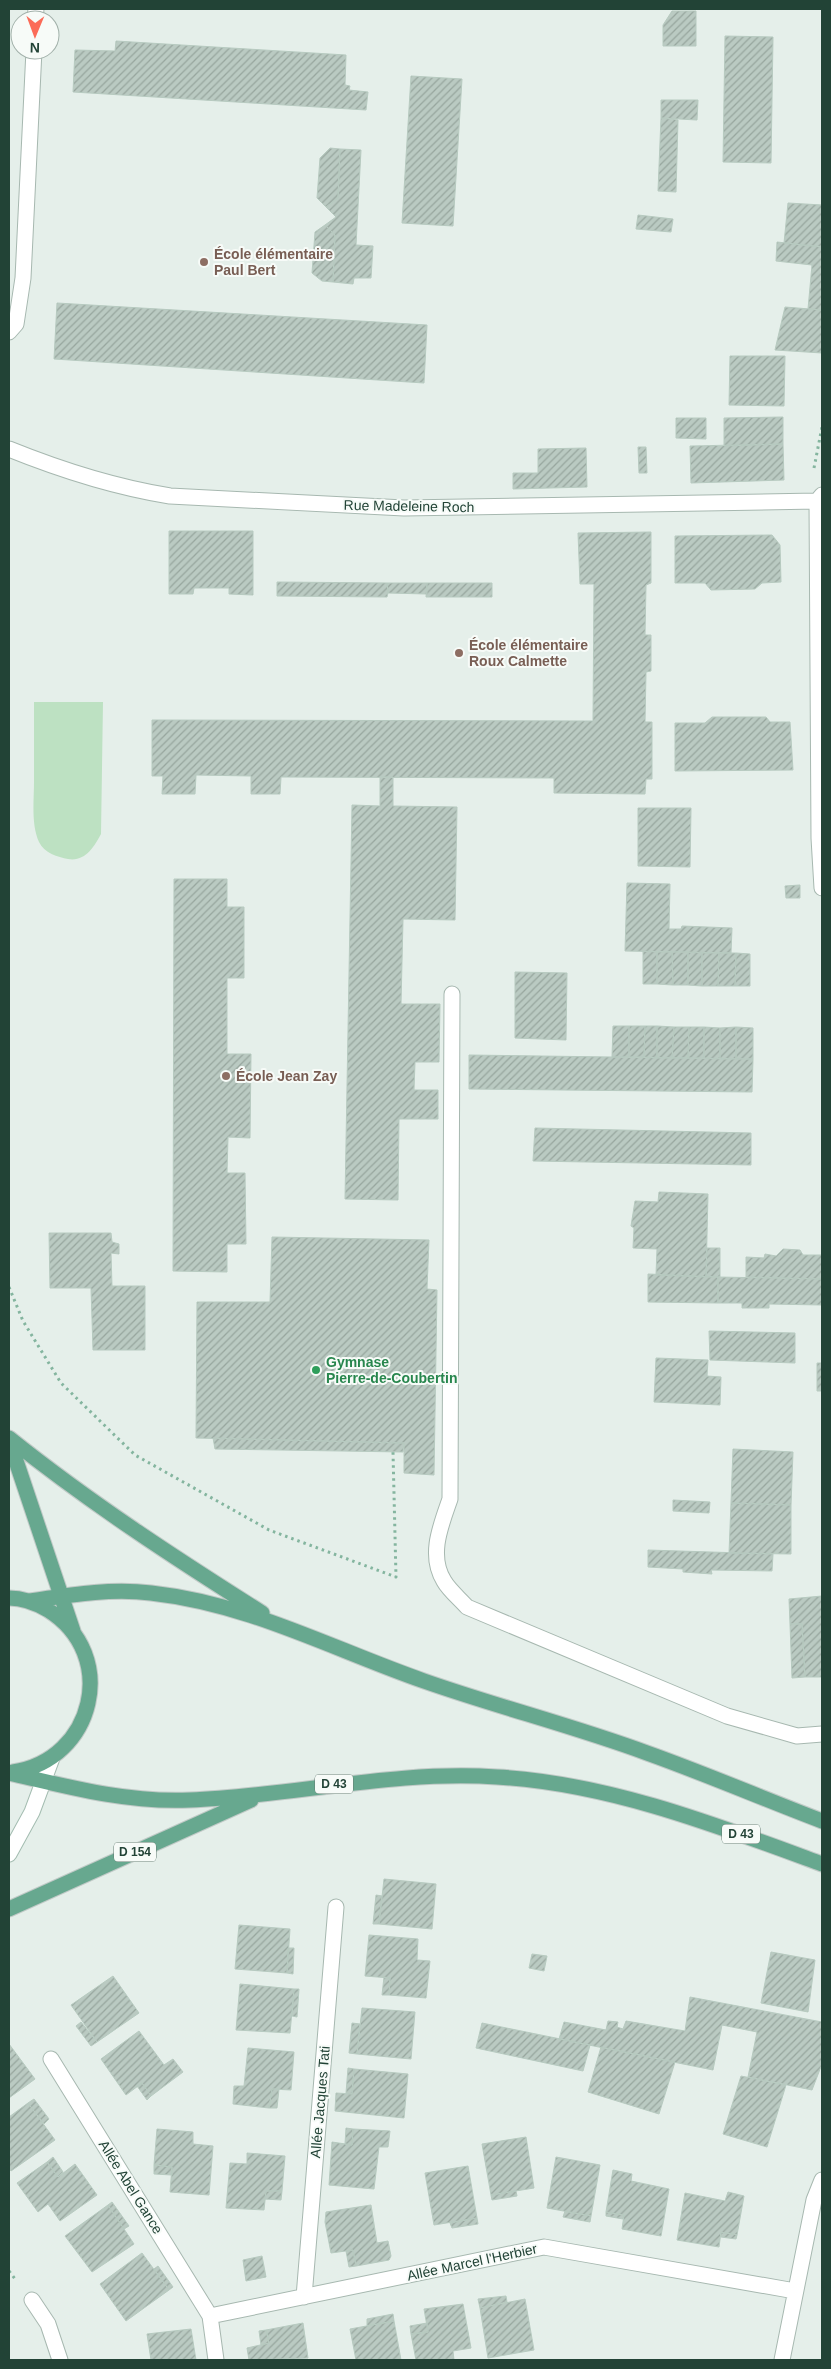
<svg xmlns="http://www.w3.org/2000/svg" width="831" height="2369" font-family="Arial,sans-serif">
	<defs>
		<pattern id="building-hatch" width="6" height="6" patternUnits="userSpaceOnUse" patternTransform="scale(1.25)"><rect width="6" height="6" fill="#bacac2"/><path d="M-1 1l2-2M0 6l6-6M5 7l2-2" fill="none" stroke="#97a69e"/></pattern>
	</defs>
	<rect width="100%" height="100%" fill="#e5efea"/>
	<path fill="#bde1c2" d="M34,702H103L101,834C94,847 85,862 68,859C58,857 44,853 39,842C31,824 34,801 34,782C34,755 34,729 34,702Z"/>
	<path fill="url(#building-hatch)" stroke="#b7cac0" d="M672,11H696V46H663V25Z
		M725,36L773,37L771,163L723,162Z
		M116,41L346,55L345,85L350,86L349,90L368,92L366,110L73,92L75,50L115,51Z
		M411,76L462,79L453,226L402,223Z
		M661,100H698L697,120L661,118Z
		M661,118L678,120L676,192L658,191Z
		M330,148L340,149L338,198L326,207L317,198L320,158Z
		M340,149L361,150L356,245L373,246L371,278H354L353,284L333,282L335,235L325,225L336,217L326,207L338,198Z
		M788,203L822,205V247L784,243Z
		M638,215L673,219L671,232L636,229Z
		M325,225L335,235L333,282L322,281L312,273L315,232Z
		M777,242L822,247V310L808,309L812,265L776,261Z
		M57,303L427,325L424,383L54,359Z
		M785,307L822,310V353L775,350Z
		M730,356H785L784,406L729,405Z
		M783,417V444L724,446V418Z
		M676,418H706V439L676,438Z
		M783,444L784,480L691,483L690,446Z
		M638,447H646L647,473H639Z
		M586,448L587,487L513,489V473H538V449Z
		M169,531H253V595L229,594V588H194L193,594H169Z
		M651,532V583L646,585L645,635H651V671L646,672L645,722H652V779H646L645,794L554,793V778L281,777L280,794H251V776L196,775L195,794H162L163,776H152V720L593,721L594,584H580L578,533Z
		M772,535L780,545L781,582L762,583L755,589L711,590L705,583H675V536Z
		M277,582L387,583L388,593L387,597L277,596Z
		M387,583H427V594L388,593Z
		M427,583H492V597H426Z
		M712,717H766L770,722H790L793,770L675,771V723H705Z
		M380,777H393V806L457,807L455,920L403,919L401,1004H440L439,1062H415L414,1090H438V1119H399L398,1200L345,1199L352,805L380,806Z
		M638,808H691L690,867L638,866Z
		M174,879H227V907H244V978H227V1054H251L250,1138L228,1137L227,1173H245L246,1244H227V1272L173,1271Z
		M627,883L670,884L669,929H681L682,926L732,928L731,953L625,951Z
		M800,885V898H786L785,886Z
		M643,951L657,952V984H643Z
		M657,952H672L673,985L657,984Z
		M672,952H688V985H673Z
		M688,952L702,953V986L688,985Z
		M702,953H719L718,986H702Z
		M719,953H736L735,986H718Z
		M736,953L750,954V986H735Z
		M515,972L567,973L566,1040L515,1038Z
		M613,1026H629V1057H612Z
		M629,1026H645L644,1057H629Z
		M645,1026H657V1058L644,1057Z
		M657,1026L674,1027L672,1058H657Z
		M674,1027H689L688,1058H672Z
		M689,1027H704V1058H688Z
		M704,1027L720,1028V1059L704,1058Z
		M736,1027V1059H720V1028Z
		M736,1027L753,1028V1059H736Z
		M469,1055L753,1059L752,1092L469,1089Z
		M535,1128L751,1133V1165L533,1161Z
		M659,1192L708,1194L706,1277L656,1275L657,1249L633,1248L634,1228L631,1226L635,1201L658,1202Z
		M49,1233H111L112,1242L119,1244V1254L111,1253L112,1286H145V1350H93L91,1288H50Z
		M272,1237L429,1240L427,1289L437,1290L434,1475L404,1473V1443L196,1438L197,1302H270Z
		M707,1248H720V1277H706Z
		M783,1249L800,1250L803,1255H822V1279L746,1277V1257L764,1258L765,1254L776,1256Z
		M648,1274L718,1277V1303L648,1302Z
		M718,1277L822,1279V1305L769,1304V1308H742V1303H718Z
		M709,1331L795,1333V1363L710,1360Z
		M656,1358L708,1360L707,1376L721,1377L720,1405L654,1402Z
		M817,1363H822V1391H817Z
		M213,1438L404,1443L403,1452L215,1449Z
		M733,1449L793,1452L791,1505L731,1503Z
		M673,1500L710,1502L709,1513L673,1511Z
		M731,1503L791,1505V1554L729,1553Z
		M648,1550L773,1554L772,1571L711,1570L712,1574L683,1572V1569L648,1567Z
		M822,1596V1677H805L802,1624H790L789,1599Z
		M790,1624H802L805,1677L792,1678Z
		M384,1879L436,1884L432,1929L379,1924Z
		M376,1895L382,1896L379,1924H373Z
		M239,1925L290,1929L287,1973L235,1969Z
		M369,1935L418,1939L417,1960L430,1961L426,1998L389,1995L390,1978L365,1976Z
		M288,1948H294L293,1974L287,1973Z
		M771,1952L815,1960L808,2012L761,2003Z
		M532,1954L547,1956L544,1971L529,1968Z
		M113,1976L139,2013L97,2042L71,2005Z
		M384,1977L390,1978L389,1995H382Z
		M240,1984L294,1989L290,2033L236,2030Z
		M294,1989H299L297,2017L292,2016Z
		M690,1997L822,2022V2064L812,2090L748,2077L757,2032L722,2025L713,2070L559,2039L564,2022L606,2030L608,2021L618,2022L617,2027L623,2029L626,2021L685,2031Z
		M362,2008L415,2012L411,2059L357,2054Z
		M81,2022L97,2042L91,2046L76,2026Z
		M352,2023L360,2024L357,2054L349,2053Z
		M482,2023L590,2045L583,2071L476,2048Z
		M139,2031L164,2065L173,2059L183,2072L151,2096L142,2083L126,2095L101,2059Z
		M9,2044L35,2079L9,2098Z
		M601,2047L675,2062L659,2114L588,2092Z
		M248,2048L294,2052L291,2090L272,2089L269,2108L233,2104L234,2086H244Z
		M348,2068L354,2069L352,2094L346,2093Z
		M354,2069L408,2074L404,2118L335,2111L336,2093L352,2094Z
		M741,2076L786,2085L767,2147L723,2134Z
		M142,2083L151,2096L147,2100L137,2086Z
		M272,2089H279L277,2108H269Z
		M34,2099L49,2119L44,2124L28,2103Z
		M28,2103L55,2140L11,2171L9,2168V2117Z
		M346,2128L353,2129L352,2145L345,2144Z
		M157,2129L193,2132V2144L213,2146L209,2195L170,2192L172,2167L154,2165Z
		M353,2129L390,2131L388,2147H379L374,2189L329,2185L332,2142L352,2145Z
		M526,2137L534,2188L491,2195L482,2144Z
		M247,2153L285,2156L282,2191H266L264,2210L226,2208L230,2163L247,2164Z
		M53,2157L63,2172L58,2177L47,2162Z
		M556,2157L600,2165L591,2216L547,2208Z
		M47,2162L58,2177L75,2164L97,2195L60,2221L48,2204L38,2212L17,2183Z
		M154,2165L172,2167V2175L154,2174Z
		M468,2166L477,2218L434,2225L425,2173Z
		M613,2170L632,2174L631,2181L669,2189L661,2236L622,2229L624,2215L606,2212Z
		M266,2191H282L281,2200L265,2199Z
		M516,2191L517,2196L492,2200L491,2195Z
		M728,2192L744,2196L737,2235L721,2232L719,2247L677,2240L685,2193L725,2201Z
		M112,2202L129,2226L124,2229L108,2205Z
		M108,2205L134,2244L92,2272L65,2236Z
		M371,2205L377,2243L388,2241L391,2256L389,2260L356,2266L353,2250L331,2253L325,2222L326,2212Z
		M565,2211L591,2216L590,2222L563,2217Z
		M606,2212L624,2215L623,2219L606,2216Z
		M477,2218L478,2224L452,2228L450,2223Z
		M721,2232L737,2235L736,2239L721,2237Z
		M353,2250L356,2266L349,2267L346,2251Z
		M142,2253L169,2290L126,2321L100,2284Z
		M262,2256L266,2277L246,2281L243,2260Z
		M158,2266L173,2287L169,2290L154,2269Z
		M506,2296L507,2302L480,2308L478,2299Z
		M525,2299L534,2350L488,2358L480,2308Z
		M463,2304L471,2348L453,2351L454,2360H416L411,2334L428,2332L424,2309Z
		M393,2314L394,2321L367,2326V2319Z
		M394,2321L401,2360H356L350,2329Z
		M303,2323L308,2358L249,2360L247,2348L269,2343L266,2330Z
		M427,2323L428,2332L411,2334L410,2326Z
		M191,2329L196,2360H151L147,2334Z
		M266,2330L269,2343L261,2345L259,2331Z"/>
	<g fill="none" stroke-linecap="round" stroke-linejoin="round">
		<g stroke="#a7b8b0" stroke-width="17">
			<path id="lane" d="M35,20L36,9
				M9,332L16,324L23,278L34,50
				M452,994L450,1499C441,1525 428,1555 444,1581C449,1590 460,1599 467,1607L727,1716L797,1736L822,1734
				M32,2300L48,2324L60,2360"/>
		</g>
		<g stroke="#a7b8b0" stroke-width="17">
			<path id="street" d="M9,449C61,470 114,487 170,496L404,508L817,501
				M822,495L817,501L819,838L822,888
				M51,2059L210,2316L216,2360
				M304,2297L336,1907
				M210,2316L544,2247L795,2291
				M782,2360L814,2200L822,2180"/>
		</g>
		<g stroke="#a3bcb0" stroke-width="17">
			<path id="secondary" d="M9,1854L32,1812L52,1758"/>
		</g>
		<g stroke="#c1cac7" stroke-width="17">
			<path id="primary" d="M9,1438C89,1502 175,1558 262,1613
				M9,1440L73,1631
				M9,1598C23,1598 36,1603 48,1610C120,1655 94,1760 13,1772
				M30,1601C70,1595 110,1588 151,1593C250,1604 332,1649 424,1681C498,1707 574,1726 647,1753C706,1774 764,1799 822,1821
				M9,1773C68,1787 128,1803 190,1800C293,1796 394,1770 497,1777C608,1783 719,1826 822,1864
				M9,1909L251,1800"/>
		</g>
		<path stroke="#84b59f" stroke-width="3" stroke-dasharray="2.5 4" stroke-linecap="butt" d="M814,468L822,427
			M9,1287L23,1321L61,1383L135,1455L269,1530L396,1577L393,1452
			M9,2271L15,2279"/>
		<use href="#lane" stroke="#fff" stroke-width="15"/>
		<use href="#street" stroke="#fff" stroke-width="15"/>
		<use href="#secondary" stroke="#fff" stroke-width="15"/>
		<use href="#primary" stroke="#67a88f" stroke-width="15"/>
	</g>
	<g fill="#8d6e63" stroke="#f7fbf8" stroke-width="2">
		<circle cx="204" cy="262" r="5"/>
		<circle cx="459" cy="653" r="5"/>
		<circle cx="226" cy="1076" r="5"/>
	</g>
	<circle fill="#2e9e5b" stroke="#f7fbf8" stroke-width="2" cx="316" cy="1370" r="5"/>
	<g text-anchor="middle" stroke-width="4" stroke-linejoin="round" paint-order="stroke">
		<g fill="#f7fbf8" stroke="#627a70" stroke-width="1">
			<rect x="315" y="1774.5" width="38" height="19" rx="4"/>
			<rect x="722" y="1824.5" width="38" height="19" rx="4"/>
			<rect x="114" y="1842.5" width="42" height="19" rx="4"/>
		</g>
		<g font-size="12" font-weight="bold" fill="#224336">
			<text x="334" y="1788">D 43</text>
			<text x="741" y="1838">D 43</text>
			<text x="135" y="1856">D 154</text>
		</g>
		<g font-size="14" font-weight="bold" fill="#785e54" stroke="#f7fbf8" text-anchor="start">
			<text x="214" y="259">École élémentaire<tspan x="214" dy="16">Paul Bert</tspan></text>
			<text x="469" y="650">École élémentaire<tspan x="469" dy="16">Roux Calmette</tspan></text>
			<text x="236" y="1081">École Jean Zay</text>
		</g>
		<g font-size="14" fill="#224336" stroke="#f7fbf8">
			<text transform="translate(409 506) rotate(1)" y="5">Rue Madeleine Roch</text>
			<text transform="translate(320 2102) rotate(-85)" y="5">Allée Jacques Tati</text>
			<text transform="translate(131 2187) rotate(58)" y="5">Allée Abel Gance</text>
			<text transform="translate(472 2262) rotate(-12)" y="5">Allée Marcel l'Herbier</text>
		</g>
		<g font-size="14" font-weight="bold" fill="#27864d" stroke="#f7fbf8" text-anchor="start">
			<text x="326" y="1367">Gymnase<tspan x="326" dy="16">Pierre-de-Coubertin</tspan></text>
		</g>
	</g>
	<rect width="831" height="2369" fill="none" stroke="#224336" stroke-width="20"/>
	<g transform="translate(35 35) rotate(181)"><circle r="24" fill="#f7fbf8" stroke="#a2b1aa"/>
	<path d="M0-4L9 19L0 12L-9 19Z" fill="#fb6b58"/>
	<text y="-8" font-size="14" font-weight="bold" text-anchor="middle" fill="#224336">N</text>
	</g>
</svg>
